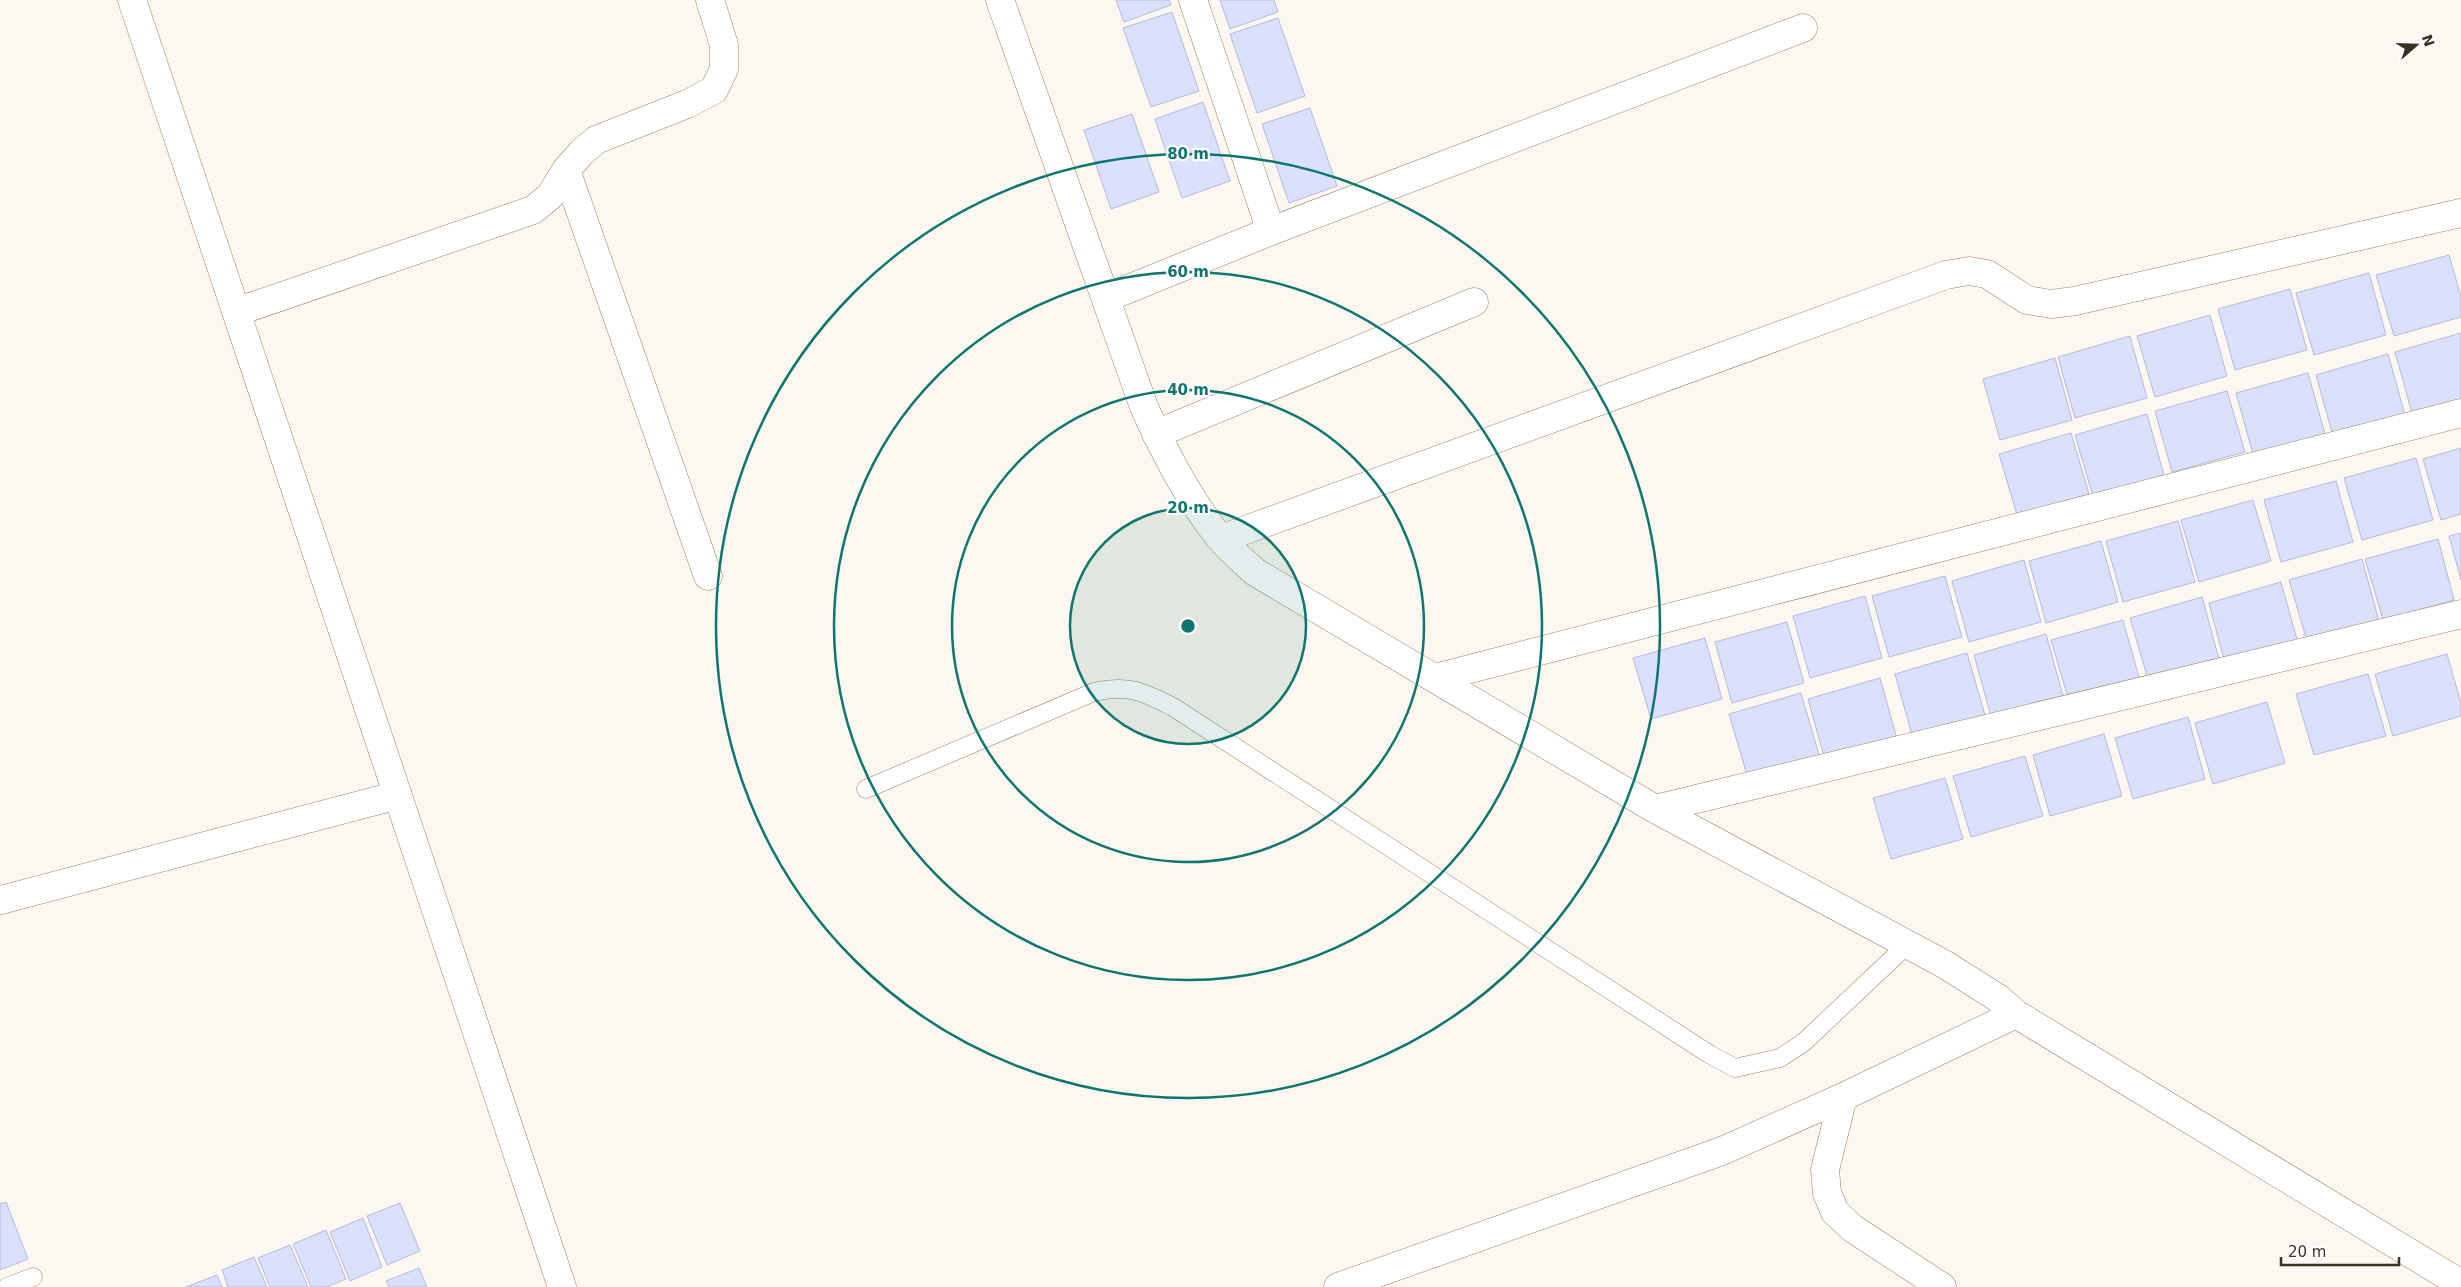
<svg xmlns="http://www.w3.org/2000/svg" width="2461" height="1287" font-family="'DejaVu Sans',sans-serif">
	<rect width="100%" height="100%" fill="#fcf7f1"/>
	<path fill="#dbe0fc" stroke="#b5badc" d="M1116,0H1169L1171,5L1124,22Z
		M1220,0H1274L1278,12L1230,29Z
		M1172,12L1199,91L1151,107L1123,28Z
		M1278,18L1305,96L1257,113L1230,34Z
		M1203,102L1230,181L1182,198L1155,119Z
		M1310,108L1337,186L1289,203L1262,124Z
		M1132,114L1159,192L1111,209L1084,130Z
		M2449,255L2461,297V317L2394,336L2376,275Z
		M2369,273L2386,335L2314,355L2296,293Z
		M2290,289L2307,350L2235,370L2218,309Z
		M2210,315L2227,376L2155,397L2137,336Z
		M2461,333V400L2412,413L2395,352Z
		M2130,336L2147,398L2075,418L2058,357Z
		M2388,354L2405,415L2333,436L2316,375Z
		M2055,358L2072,420L2000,440L1983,379Z
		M2308,373L2325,434L2253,454L2236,393Z
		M2227,391L2245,452L2172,472L2155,411Z
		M2147,414L2164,475L2093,496L2075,435Z
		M2071,433L2089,494L2017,515L1999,454Z
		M2461,448V514L2441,520L2423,459Z
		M2416,458L2433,520L2362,540L2344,478Z
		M2336,481L2353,542L2281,562L2264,500Z
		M2253,500L2271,561L2199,582L2181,520Z
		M2178,521L2195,582L2123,602L2106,541Z
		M2461,533V580L2449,536Z
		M2438,539L2454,600L2383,620L2365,559Z
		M2101,541L2118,602L2046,623L2029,561Z
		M2362,559L2379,621L2307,641L2289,580Z
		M2024,560L2041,622L1969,642L1952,581Z
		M1945,576L1962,637L1889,657L1872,596Z
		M2281,582L2298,643L2225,664L2209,603Z
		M1865,596L1882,658L1810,678L1793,616Z
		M2202,597L2219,659L2148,679L2130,618Z
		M2123,620L2140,681L2069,701L2051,640Z
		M1787,622L1804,683L1732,703L1715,642Z
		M2046,634L2063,696L1991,716L1974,655Z
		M1705,638L1722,699L1651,719L1633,658Z
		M1967,653L1985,715L1912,735L1895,674Z
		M2447,654L2461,703V716L2393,736L2375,674Z
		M2368,674L2386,736L2314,755L2296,694Z
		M1880,678L1897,739L1825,760L1808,699Z
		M1801,693L1819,755L1747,775L1729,714Z
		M2267,702L2285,763L2213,784L2195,723Z
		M2188,717L2205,779L2133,799L2115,738Z
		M2104,734L2122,796L2050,816L2033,755Z
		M2025,756L2043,816L1971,837L1953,776Z
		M1945,778L1963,839L1891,859L1873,798Z
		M6,1202L28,1259L0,1270V1204Z
		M400,1203L420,1251L387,1265L367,1216Z
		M363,1218L382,1267L350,1281L330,1232Z
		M326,1230L346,1279L327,1287H311L293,1244Z
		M290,1245L308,1287H270L258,1258Z
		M254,1257L267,1287H228L222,1270Z
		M419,1268L427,1287H389L386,1281Z
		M217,1275L222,1287H186Z"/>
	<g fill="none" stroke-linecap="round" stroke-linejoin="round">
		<g stroke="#988467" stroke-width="19">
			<path id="lane" d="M866,789L1094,692C1129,684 1143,692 1173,707L1709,1054L1735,1068L1780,1058L1803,1043L1908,944
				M7,1287L33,1277"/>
		</g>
		<g stroke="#988467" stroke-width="29">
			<path id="street" d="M132,0L562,1287
				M1000,0L1144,407C1165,453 1188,498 1219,537C1230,550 1243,561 1255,572L1655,809L1944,964L1998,998L2016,1014L2461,1284
				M1193,0L1271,231
				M566,170L582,152L596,140L687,104L714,90L724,69V45L710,0
				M1106,298L1271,231L1803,28
				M236,312L533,210L550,196L566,170L708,576
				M1156,434L1474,302
				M1221,539L1946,275L1969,271L1987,274L2027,300L2051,304L2075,301L2461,213
				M1435,678L2461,413
				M1655,809L2461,614
				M1,900L398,795
				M1843,1097L1825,1170L1827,1193L1835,1212L1852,1228L1942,1287
				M1338,1287L1722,1151L1843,1097L2016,1014"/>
		</g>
		<use href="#lane" stroke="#fff" stroke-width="18"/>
		<use href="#street" stroke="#fff" stroke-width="28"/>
	</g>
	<circle cx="1188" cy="626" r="118" fill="#0f766e" fill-opacity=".12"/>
	<g fill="none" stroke="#0f766e" stroke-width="2.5">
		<circle cx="1188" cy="626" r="118"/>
		<circle cx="1188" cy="626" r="236"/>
		<circle cx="1188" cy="626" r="354"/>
		<circle cx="1188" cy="626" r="472"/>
	</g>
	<circle cx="1188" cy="626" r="8" fill="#0f766e" stroke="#fff" stroke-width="2.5"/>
	<g font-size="15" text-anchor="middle" font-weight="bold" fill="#0f766e" stroke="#fff" stroke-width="4.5" stroke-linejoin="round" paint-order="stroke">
		<text x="1188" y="159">80 m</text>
		<text x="1188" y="277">60 m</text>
		<text x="1188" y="395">40 m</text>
		<text x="1188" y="513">20 m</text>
	</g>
	<g transform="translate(2416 45) rotate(70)" stroke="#ffffff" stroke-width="4" paint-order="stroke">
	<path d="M0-4L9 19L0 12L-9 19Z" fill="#3a3125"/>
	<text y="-8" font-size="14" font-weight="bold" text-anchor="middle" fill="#3a3125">N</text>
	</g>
	<path d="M2281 1257v8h118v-8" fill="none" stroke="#3a3125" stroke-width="2.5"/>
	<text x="2288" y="1257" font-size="15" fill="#3a3125" stroke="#ffffff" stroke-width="4" paint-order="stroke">20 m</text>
</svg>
